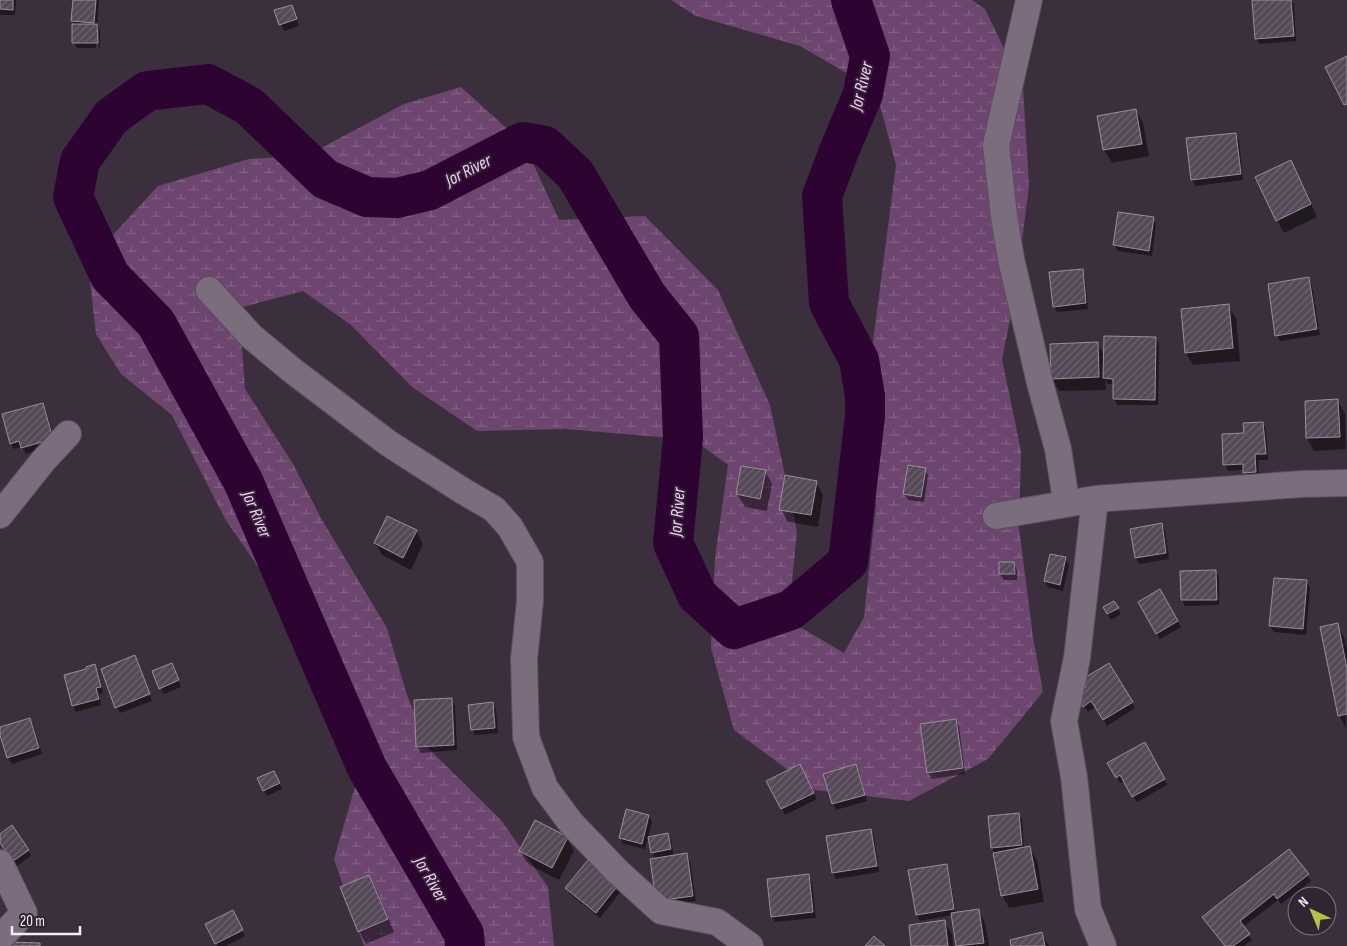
<svg xmlns="http://www.w3.org/2000/svg" width="1347" height="946" font-family="'Sofia Sans Condensed',sans-serif">
	<defs>
		<pattern id="wetland-marsh" width="20" height="14" patternUnits="userSpaceOnUse" patternTransform="scale(1.25)"><rect width="20" height="14" fill="#6d4670"/><path d="M1 5h8M5 5V1M11 12h8M15 12V8" fill="none" stroke="#826185"/></pattern>
		<pattern id="building-hatch" width="6" height="6" patternUnits="userSpaceOnUse" patternTransform="scale(1.25)"><rect width="6" height="6" fill="#554857"/><path d="M-1 1l2-2M0 6l6-6M5 7l2-2" fill="none" stroke="#6e6370"/></pattern>
	</defs>
	<rect width="100%" height="100%" fill="#3c2f3d"/>
	<path fill="url(#wetland-marsh)" d="M671,0H972L985,9L1023,88L1029,186L1015,295L1002,359L1021,451L1019,528L1033,637L1043,692L988,759L909,801L815,790L734,730L711,648L715,558L728,465L694,440L566,429L477,431L412,387L351,325L303,291L239,308L245,389L293,464L322,520L387,628L407,695L429,749L501,820L548,887L554,946H364L334,859L361,766L335,692L299,626L225,519L172,415L121,374L96,334L88,262L158,186L249,159L308,155L404,104L461,87L524,144L559,220L645,216L718,290L770,405L797,532L788,620L844,653L864,617L876,506L867,388L896,165L876,90L800,46L696,16Z"/>
	<path fill="#0007" d="M0,0H16L15,15H0Z
		M75,0H99L97,25L100,31V48H99V29H96V48H77L74,42L75,25L73,21Z
		M1253,0H1291L1294,4L1296,41L1259,44L1256,38Z
		M276,11L294,12L299,26L284,31Z
		M1136,110L1143,123L1149,156L1112,163L1104,150L1099,117Z
		M1235,134L1239,140L1243,180L1196,186L1192,180Z
		M1298,175L1317,217L1284,233L1277,220Z
		M1119,214L1153,218L1156,224L1152,256L1118,251L1114,245Z
		M1082,270L1085,276L1088,309L1057,312L1054,306Z
		M1309,279L1312,285L1320,335L1280,341L1277,335Z
		M1228,306L1236,318L1240,361L1193,365L1186,353Z
		M1156,338L1159,344L1158,405H1117L1114,399V384H1108L1105,380L1106,390L1059,391L1052,378L1097,344L1105,356Z
		M1338,401L1345,414L1346,449L1314,451L1307,438Z
		M42,404L46,410L56,445L26,454L22,447L14,449L11,443Z
		M1263,423L1266,429L1268,460H1258L1259,478L1248,479L1244,470L1228,471L1225,465L1245,434Z
		M925,469L928,475L924,502L908,500L904,494Z
		M765,471L772,484L767,511L745,507L737,494Z
		M816,482L823,495L818,527L788,522L781,509Z
		M1161,525L1165,531L1169,559L1139,564L1136,558Z
		M416,531L423,544L411,570L382,555L375,543Z
		M1066,559L1069,565L1063,591L1048,587L1045,581Z
		M1014,564L1017,570V580H1004L1000,574Z
		M1216,571L1219,577V605L1185,606L1182,600V572Z
		M1275,579L1307,582L1310,588L1306,635L1274,632L1270,626Z
		M1160,591L1181,627L1160,639L1139,603Z
		M1114,602L1121,614L1111,620L1104,608Z
		M1337,625L1344,637L1347,650L1346,728L1339,715Z
		M135,657L152,701L120,713L117,707Z
		M1109,665L1135,708L1107,726L1096,707L1088,712L1077,694L1087,688Z
		M94,666L98,672L103,693L99,694L101,705L76,712L73,706L88,670Z
		M175,670L181,687L164,694L153,672Z
		M451,699L455,705L457,750L421,753L417,747Z
		M493,704L496,710L498,733L475,735L472,729Z
		M30,719L33,725L42,754L12,764L8,758L0,728Z
		M956,720L959,726L965,774L932,779L928,773Z
		M1145,744L1167,785L1137,802L1125,781L1120,783L1109,763Z
		M856,765L859,771L867,801L836,810L833,804Z
		M803,771L817,799L785,815L768,781Z
		M277,778L282,789L267,796L264,790Z
		M1018,814L1022,820L1024,848H1029L1037,860L1044,902L1009,908L1002,895L995,854L992,848L989,817Z
		M649,816L652,822L645,849L623,844L620,838Z
		M870,830L874,836L879,872L836,879L833,873L828,837Z
		M667,834L671,840L674,857L686,855L690,861L696,901L661,907L656,860L653,853L649,838Z
		M0,835L28,850L31,856L17,866L0,842Z
		M567,838L574,851L559,880L528,864L520,851Z
		M1289,850L1311,881L1281,904L1278,900L1243,927L1252,940L1244,946H1225L1207,923Z
		M588,862L621,891L600,918L570,894L567,888Z
		M946,865L949,871L956,914L978,910L985,923L989,946H958L953,915L920,921L917,915Z
		M369,876L376,889L394,932L366,944L359,931Z
		M808,876L812,882L816,918L775,922L772,916Z
		M236,917L245,936L226,946H218L207,924Z
		M944,921L952,934L953,946H913Z
		M1041,933L1049,946H1012Z"/>
	<g fill="none" stroke-linecap="round" stroke-linejoin="round">
		<path stroke="#2d0332" stroke-width="40" d="M465,946L464,934L367,768L243,481L156,323L110,276L73,197L80,161L111,117L147,91L208,84L249,106L325,179L367,197L397,198L430,190L523,142L545,146L575,174L647,296L679,336L683,438L673,543L697,595L734,629L791,610L848,562L865,416V396L859,360L829,303L822,196L839,151L863,94L870,56L851,0"/>
	</g>
	<path fill="url(#building-hatch)" stroke="#9c8d9d" d="M0,0H13V10L0,9Z
		M73,0H96L94,23L71,21Z
		M1252,0H1291L1294,36L1255,39Z
		M292,5L297,19L279,25L274,10Z
		M72,24H97L98,43H72Z
		M1347,56V104L1344,105L1325,67Z
		M1136,109L1142,144L1103,150L1097,116Z
		M1236,133L1241,174L1191,180L1186,138Z
		M1291,160L1311,204L1276,221L1255,177Z
		M1118,212L1154,217L1149,251L1113,245Z
		M1083,269L1086,303L1053,307L1049,272Z
		M1309,277L1317,329L1275,336L1268,284Z
		M1229,304L1233,348L1185,353L1181,309Z
		M1104,336L1156,337L1155,400L1113,399V379L1103,378Z
		M1098,342L1099,377L1051,379L1050,344Z
		M1338,399L1340,437L1306,438L1305,401Z
		M43,403L53,439L21,448L19,441L10,444L2,414Z
		M1263,422L1266,454H1255L1256,472L1243,473V464L1223,465L1222,434L1244,433L1243,423Z
		M908,465L926,468L921,497L903,494Z
		M741,466L766,470L760,499L736,494Z
		M785,475L817,481L811,515L779,510Z
		M387,516L417,530L403,558L374,543Z
		M1162,523L1166,553L1135,558L1130,529Z
		M1050,554L1066,557L1060,585L1044,581Z
		M999,562H1014L1015,574H999Z
		M1216,570L1217,600H1181L1180,571Z
		M1274,578L1307,580L1303,629L1269,626Z
		M1160,589L1178,621L1156,634L1138,602Z
		M1114,601L1119,608L1107,614L1103,607Z
		M1338,623L1347,669V714L1338,716L1320,627Z
		M135,655L150,694L115,708L101,669Z
		M172,663L179,680L159,689L152,671Z
		M1109,663L1133,702L1103,720L1091,701L1083,707L1075,694L1086,687L1081,680Z
		M95,664L101,687L96,688L99,699L72,706L64,675L86,669V667Z
		M452,698L454,745L416,747L414,700Z
		M493,702L495,728L471,730L468,705Z
		M30,718L39,748L7,758L0,735V727Z
		M956,719L963,768L927,773L920,724Z
		M1145,742L1165,779L1132,797L1120,775L1116,778L1107,763Z
		M800,764L814,793L781,809L766,781Z
		M856,764L865,795L832,804L823,774Z
		M274,771L280,783L263,791L257,778Z
		M626,809L649,815L642,844L619,838Z
		M1019,813L1022,845L991,848L988,816Z
		M535,820L568,837L552,868L519,851Z
		M12,825L29,850L13,861L0,843V834Z
		M871,829L877,866L832,873L826,836Z
		M668,833L671,849L651,853L648,837Z
		M1030,846L1038,889L1001,896L993,853Z
		M1289,849L1309,874L1277,899L1274,894L1240,921L1250,934L1233,946H1225L1202,917Z
		M687,853L693,896L656,901L650,859Z
		M588,860L619,884L596,913L565,888Z
		M947,864L954,909L916,915L908,870Z
		M809,874L813,912L771,917L767,879Z
		M369,875L388,919L358,932L340,887Z
		M979,909L984,943L956,946L951,913Z
		M233,910L243,930L215,944L205,924Z
		M945,920L948,946H911L909,925Z
		M1042,932L1045,946H1011L1010,940Z
		M874,936L885,946H865Z
		M9,942L40,943V946H8Z"/>
	<g fill="none" stroke-linecap="round" stroke-linejoin="round">
		<g stroke="#5a4f5b" stroke-width="28">
			<path id="minor" d="M1029,0L996,145L1004,216L1011,259L1040,383L1058,449L1065,494L1061,505
				M209,290L251,336L293,371L388,443L463,491L494,509L510,527L530,562V601L524,659L526,737L545,788L571,823L617,871L661,911L717,922L750,946
				M1095,499L1077,658L1064,721L1074,777L1088,909L1103,946
				M0,515L43,461L68,434
				M996,516L1095,499L1302,484L1347,483
				M0,863L24,913L0,938"/>
		</g>
		<use href="#minor" stroke="#7b6d7d" stroke-width="26"/>
	</g>
	<g text-anchor="middle" stroke-width="4" stroke-linejoin="round" paint-order="stroke">
		<g font-size="18" font-style="italic" fill="#fac9ff" stroke="#322533">
			<text transform="translate(861 86) rotate(-76)" y="6">Jor River</text>
			<text transform="translate(468 170) rotate(-27)" y="6">Jor River</text>
			<text transform="translate(677 512) rotate(-86)" y="6">Jor River</text>
			<text transform="translate(257 514) rotate(67)" y="6">Jor River</text>
			<text transform="translate(431 879) rotate(60)" y="6">Jor River</text>
		</g>
	</g>
	<g transform="translate(1312 911) rotate(316)"><circle r="24" fill="#322533" stroke="#807581"/>
	<path d="M0-4L9 19L0 12L-9 19Z" fill="#b7c147"/>
	<text y="-8" font-size="14" font-weight="bold" text-anchor="middle" fill="#f5edf6">N</text>
	</g>
	<path d="M12 926v8h68v-8" fill="none" stroke="#f5edf6" stroke-width="2.5"/>
	<text x="20" y="926" font-size="15" fill="#f5edf6" stroke="#322533" stroke-width="4" paint-order="stroke">20 m</text>
</svg>
